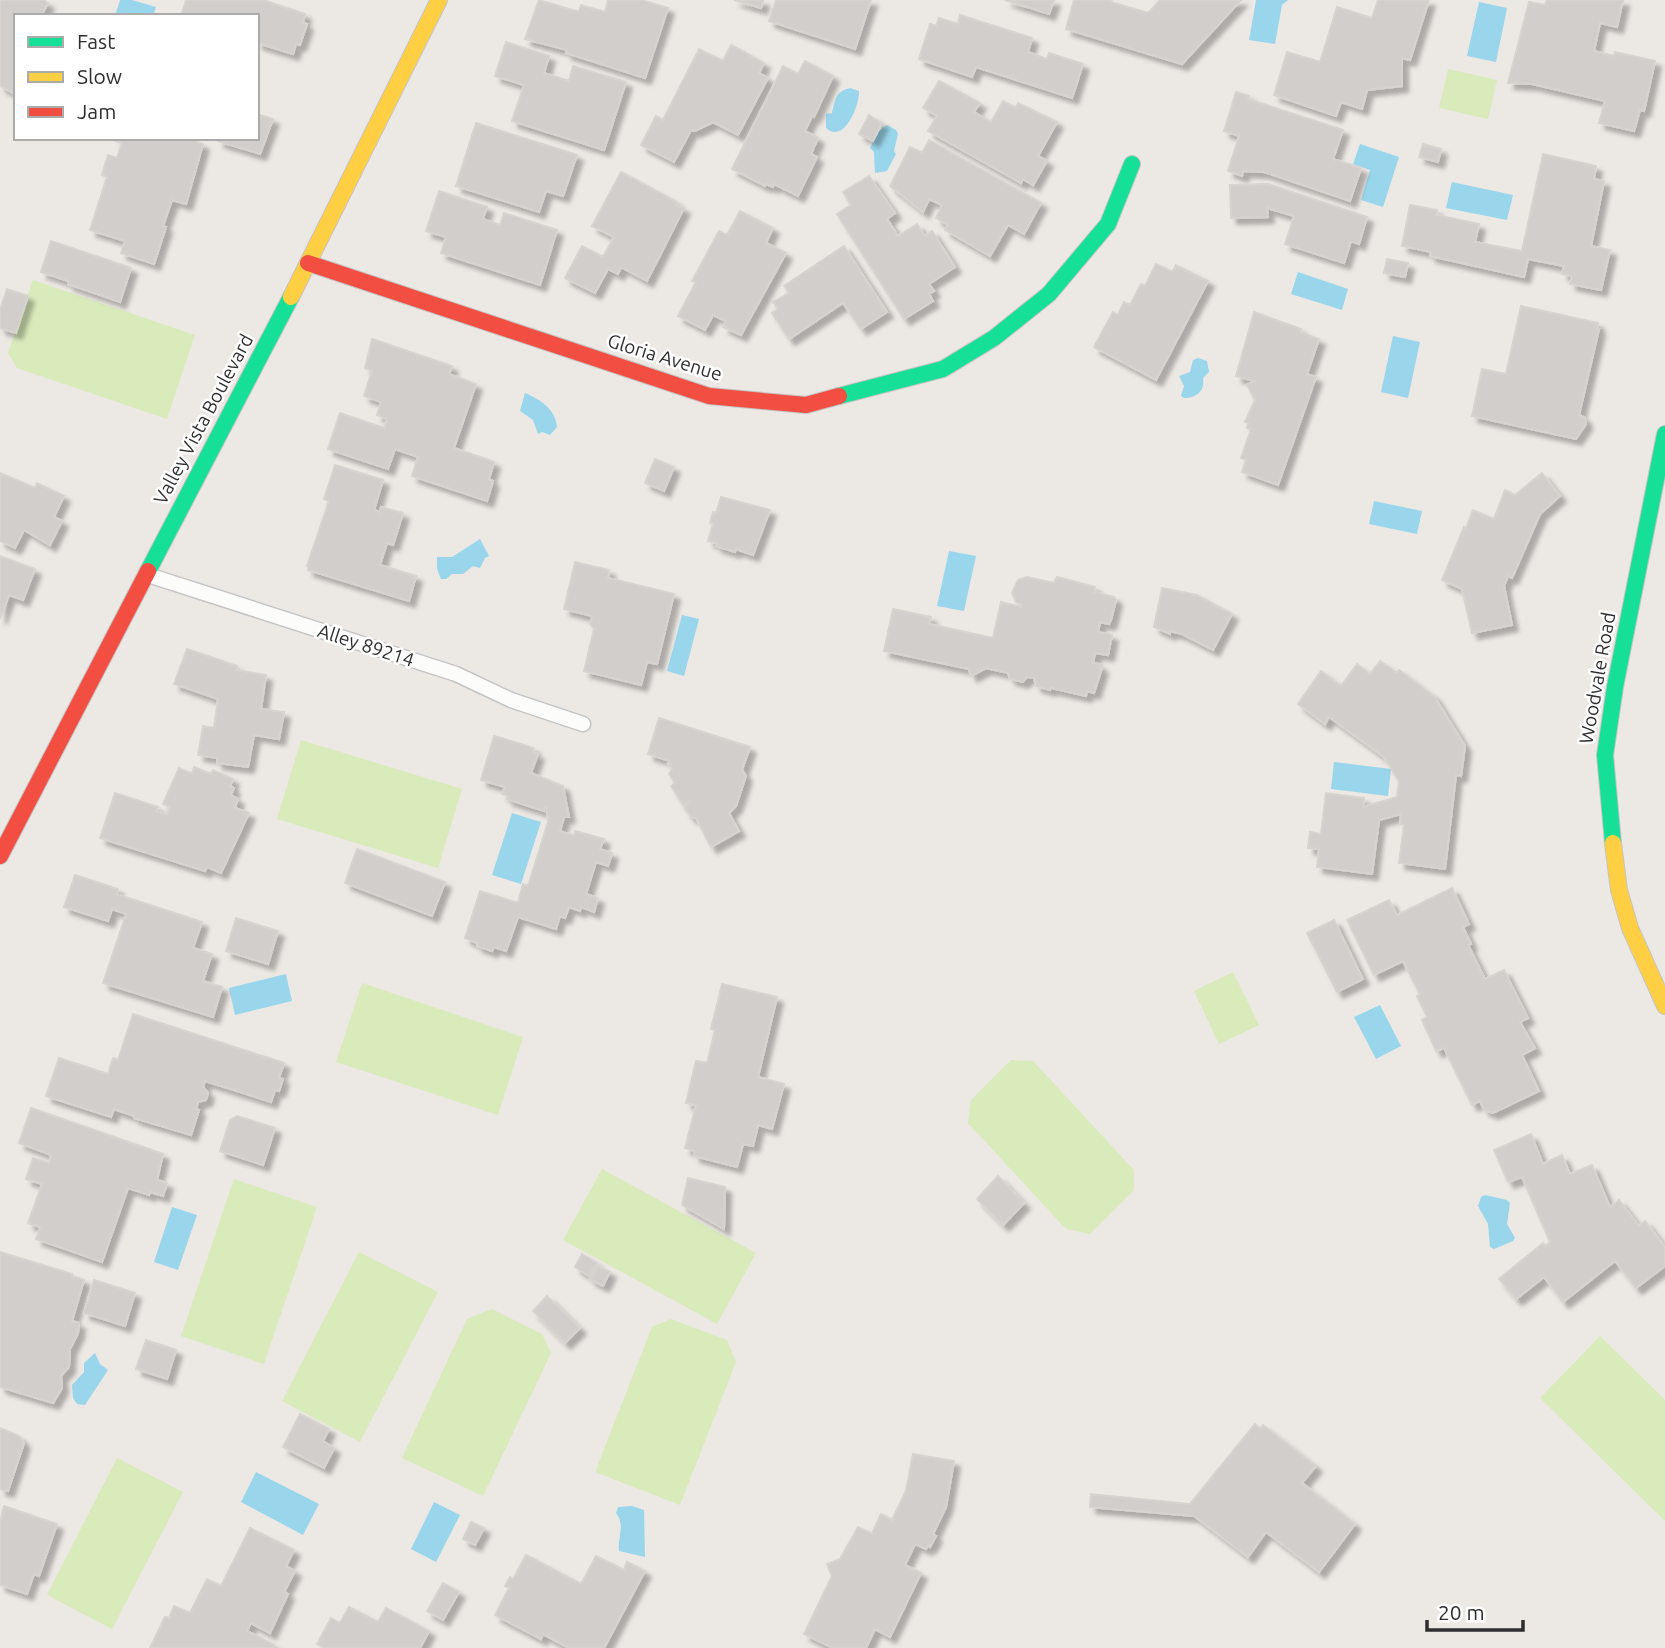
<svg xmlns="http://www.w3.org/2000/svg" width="1665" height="1648" font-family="Ubuntu,sans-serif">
	<defs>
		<filter id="shadow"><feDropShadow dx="6" dy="6" stdDeviation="2" flood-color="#0004"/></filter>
	</defs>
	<rect width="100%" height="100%" fill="#ece8e4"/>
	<path fill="#d9eabb" d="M1448,69L1497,80L1488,119L1439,108Z
		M33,280L195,335L167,419L17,368L8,353Z
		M301,740L462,789L438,868L277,819Z
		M1233,972L1259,1025L1219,1044L1194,991Z
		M362,983L523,1037L498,1115L336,1062Z
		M1011,1060L1033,1061L1134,1170V1190L1090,1234L1066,1229L968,1123L971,1100Z
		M602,1169L756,1253L717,1324L563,1240Z
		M234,1179L317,1207L264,1364L181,1336Z
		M359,1252L438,1292L360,1442L282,1401Z
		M492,1309L542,1334L551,1353L483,1496L402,1458L467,1319Z
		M671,1319L727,1340L736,1362L680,1505L595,1472L652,1327Z
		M1600,1336L1665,1400V1521L1540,1398Z
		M117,1458L183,1492L112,1629L47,1595Z"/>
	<path fill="#99d6ec" d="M120,0H132L156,7L153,16H115Z
		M1256,0H1288L1282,5L1275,44L1249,40Z
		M1479,2L1507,8L1496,62L1467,56Z
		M850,88L859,91C860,104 844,145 826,128V114L832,113C835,101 835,91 850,88Z
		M887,125L896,130L898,134L894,151L896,154L887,171L875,173L874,152L870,148L879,131Z
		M1360,144L1399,157L1383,207L1361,200L1370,170L1353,164Z
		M1452,182L1513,195L1507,220L1446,208Z
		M1298,272L1348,289L1342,310L1291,294Z
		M1393,336L1420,342L1408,398L1381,392Z
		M1198,358L1207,361L1209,372L1203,378C1205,391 1197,398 1184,398L1181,396L1184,386L1179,376L1190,372L1193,360Z
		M525,393C540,399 556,410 557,427L550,435L542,432L538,434L533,420L520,411Z
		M1374,501L1422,511L1417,534L1369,524Z
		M480,539L489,556L485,558L480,568L473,566L463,574H452L446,579H441L437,569V557H452Z
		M949,551L976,556L964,611L937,606Z
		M682,615L699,619L684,676L667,671Z
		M1334,762L1391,769L1388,796L1331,789Z
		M512,813L541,822L521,884L492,875Z
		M286,974L292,1001L235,1015L229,988Z
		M1380,1005L1401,1046L1376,1059L1354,1017Z
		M1485,1195L1507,1200L1510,1203L1507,1224L1515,1238L1513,1241L1494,1249L1490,1247L1488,1224L1478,1206L1481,1197Z
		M172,1207L197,1215L178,1270L154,1262Z
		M95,1353L100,1364L108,1370L85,1405L77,1404L73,1398L72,1385L84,1372V1363Z
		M256,1472L319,1504L303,1535L241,1502Z
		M434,1502L460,1515L436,1562L411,1549Z
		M632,1506L644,1510L645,1557L619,1551C617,1537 626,1526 616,1513L618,1507Z"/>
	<path fill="#d1cecb" stroke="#d7d4d0" stroke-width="2" filter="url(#shadow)" d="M0,0H43L48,3L41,16H16V88L13,93L0,86Z
		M186,0H263L305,14L303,23L307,24L300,45L296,44L293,54L257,43V16H181Z
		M539,0L579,12L581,5L605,12L608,0H641L668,8L645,78L566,53L567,50L525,39Z
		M734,0H763L761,8Z
		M776,0H871L855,49L769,21Z
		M1005,0H1054L1049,14Z
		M1074,0H1112L1111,2L1148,13L1160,0H1241L1182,64L1066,29Z
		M1378,0H1429L1410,60L1402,58V86L1367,90L1362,109L1341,102L1336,116L1274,95L1287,52L1320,62L1337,7L1372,18Z
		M1547,0H1623L1617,27L1600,23L1594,51L1614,56L1615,52L1655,61L1644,111L1640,110L1634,131L1599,123L1605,101L1532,84L1508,83L1529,2L1545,5Z
		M960,15L1032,38L1028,52L1047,59L1049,53L1083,64L1072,98L976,67L972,77L919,59L930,24L936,26L939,18L958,24Z
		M506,42L549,56L544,73L569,81L573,66L626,82L604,150L512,121L524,85L495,76Z
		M731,45L764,63L759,73L768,78L738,135L713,122L695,131L691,130L674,162L641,145L656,116L663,120L699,49L723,61Z
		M805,61L833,76L814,117L812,116L805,131L818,138L811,154L817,157L798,196L774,184L773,187L766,184L765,186L732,169L783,66L798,74Z
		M939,81L980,103L974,112L991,122L1003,101L1016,108L1018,103L1057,122L1038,156L1047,161L1033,185L1023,179L1021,183L928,131L937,116L923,108Z
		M1236,92L1249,96L1248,99L1343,130L1333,159L1361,168L1350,201L1264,172L1243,171L1242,176L1228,171L1239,136L1224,131Z
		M257,114L273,119L260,154L218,141L219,138H257Z
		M869,115L882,123L873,141L859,134Z
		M476,123L577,155L563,196L546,191L539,212L456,186Z
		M117,138H185L203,144L186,204L172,200L163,226L166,227L154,264L121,253L125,241L90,230L107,177L102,175L108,155L117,158L122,143L116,141Z
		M929,140L1041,203L1024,234L1008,225L990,256L945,230L948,225L936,218L942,205L929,199L923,212L890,186L910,147L922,153Z
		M1423,144L1441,149L1438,162L1419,157Z
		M1543,154L1596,166L1594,179L1604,181L1591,246L1610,250L1601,290L1570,284L1572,276L1562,274L1564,266L1528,259L1524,277L1430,256L1431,252L1402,246L1410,205L1437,210L1436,215L1479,224L1475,242L1522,251Z
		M621,172L677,202L676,205L684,208L647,281L621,267L618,274L608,269L595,293L565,278L582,246L603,257L614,237L592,226Z
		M869,176L895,213L887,219L898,236L917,224L925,236L932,231L955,267L929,284L934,291L929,294L933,301L904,319L837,214L851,205L843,192Z
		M1268,184L1367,217L1359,244L1351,241L1344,263L1285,244L1294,216L1267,208L1268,217L1231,218L1230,185Z
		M439,191L487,207L483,219L500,225L504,213L557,230L540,285L441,253L446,237L426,231Z
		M740,211L773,228L766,243L786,253L741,335L723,327L726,321L713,315L705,330L678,316L696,282L692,281L719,231L727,235Z
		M51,241L131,268L120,302L68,284V281L41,272Z
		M844,246L887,312L861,329L843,303L789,339L772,313L778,309L773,302L789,293L784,286Z
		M1387,259L1408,263L1405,277L1384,273Z
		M1156,264L1172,272L1176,265L1208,281L1156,380L1094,347L1113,312L1118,315L1124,302L1130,305L1141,284L1145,286Z
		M7,289L28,296L16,333L0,328V310Z
		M1521,306L1598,323L1597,329H1599L1579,415L1585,418L1586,424L1576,439L1472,416L1482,369L1506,374Z
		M1254,312L1301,329L1300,332L1319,339L1307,374L1316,377L1278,485L1242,472L1246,460L1241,458L1251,429L1247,428L1248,423L1245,422L1255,400L1247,385L1254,381L1236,376Z
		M372,339L452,366L449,374L476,384L454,448L494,462L489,479L493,481L487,501L412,476L418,457L395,449L388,469L328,449L340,413L384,428L387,419L377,415L381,402L364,396L372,371L365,368Z
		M655,459L674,467L664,491L645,483Z
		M335,465L383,480L374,510L380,512L381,507L403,513L393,545L387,543L380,565L416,576L409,601L308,570L309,567L307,566L329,501L324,499Z
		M0,473L35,488L37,483L64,496L54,517L62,521L50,545L24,530L15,548L0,541Z
		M1542,473L1560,496L1540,514L1512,578L1508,576L1504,586L1512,625L1472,633L1462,589L1442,580L1464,527L1466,528L1473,510L1494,519L1505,490L1515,495Z
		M721,497L770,510L753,555L736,549L735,552L716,546L717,543L708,541L713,524L710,523L713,512L716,513Z
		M0,556L35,569L23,600L9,595L0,619Z
		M575,562L609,570L608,578L674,594L657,664L647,662L641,685L584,671L594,629L590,624L592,616L564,609Z
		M1027,577L1054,583L1057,577L1095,587L1094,592L1114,597L1116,600L1111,620L1109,624L1100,622L1098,632L1112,635L1108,655L1095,653L1093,663L1100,664L1099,668H1102L1094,693L1087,691L1086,696L1051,688L1050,690L1036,686L1034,678L1027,677L1023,682L1010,679L1008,673L986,668L971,676L969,669L884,651L893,609L931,617L929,624L993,638L1001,602L1021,607V604L1016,602L1012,593L1018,580Z
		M1162,588L1197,595L1232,614L1213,650L1182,634L1170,631V634L1154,627Z
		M187,649L237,666L236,670L266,675L261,709L284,712L279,739L254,735L248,767L217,763V758L198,755L203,726L214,728L218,699L174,684Z
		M1380,661L1397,673L1399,670L1434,696L1465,746L1461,776L1456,775L1445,869L1399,863L1404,825L1400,824L1401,814L1379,820L1372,874L1317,867L1319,849L1308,848L1310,832L1321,834L1326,793L1364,798L1363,807L1397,797L1399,781L1384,757L1329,717L1325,724L1298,704L1321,671L1341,686L1357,664L1370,674Z
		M659,718L750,747L742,770L746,776L736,806L729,813L739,831L711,847L696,818L691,817L685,809L688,802L683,805L671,786L675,783L669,774L672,769L668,764L670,761L648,754Z
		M494,736L534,748L532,752L538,754L531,773L563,786L569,817H564L560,831L574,836L575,831L604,839L600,849L612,853L608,866L596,862L586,894L598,898L594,912L581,907L580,911L569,907L565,918L560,916L556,929L518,917L506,951L494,947L492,951L477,946V943L465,938L480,891L518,903L523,884L528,886L548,822L546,806L544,811L507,799L508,796L502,794L505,787L481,780Z
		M194,767L211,774L213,770L233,779L230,786L234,788L231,795L238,799L235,808L249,813L221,873L207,867L205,871L100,838L115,793L158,807L156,811L167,815L170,807L163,804L179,768L192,774Z
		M357,849L445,882L432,916L345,883Z
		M75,875L118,889L116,894L202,922L193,948L212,954L203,981L222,987L213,1017L103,983L126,914L112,909L108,921L64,907Z
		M1452,888L1469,924L1463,927L1471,944L1468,945L1485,979L1504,970L1528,1018L1520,1022L1535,1048L1522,1055L1539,1091L1493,1113L1484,1110L1480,1101L1472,1105L1444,1048L1436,1051L1422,1020L1427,1017L1417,996L1420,995L1403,961L1374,975L1347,920L1389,900L1397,915Z
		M236,918L278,931L268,964L226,951Z
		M1334,920L1363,979L1337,992L1307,933Z
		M722,984L777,997L758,1077L784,1084L772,1129L758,1125L753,1146L743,1144L737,1167L694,1156L695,1151L685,1148L696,1105L686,1103L696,1061L707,1063L715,1030L711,1029Z
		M133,1014L284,1063L279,1078L283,1079L279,1091L275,1090L271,1102L205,1081L203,1087L208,1093L206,1100L198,1102L196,1109L199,1110L191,1135L134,1118V1116L114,1109L111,1117L46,1096L59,1058L108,1074L113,1058L118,1060Z
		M31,1108L163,1154L157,1180L167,1183L163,1196L150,1192L149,1195L128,1188L102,1262L36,1239L40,1227L28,1223L42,1184L26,1179L33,1158L49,1163L51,1155L19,1143Z
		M237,1116L275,1128L263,1165L220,1151L230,1120Z
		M1531,1134L1543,1164L1562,1155L1570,1174L1592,1165L1610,1207L1619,1200L1639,1226L1645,1221L1665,1247V1266L1636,1288L1615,1261L1563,1302L1544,1277L1516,1299L1499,1279L1543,1243L1546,1246L1550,1242L1522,1177L1508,1182L1494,1150Z
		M998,1176L1024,1203L1003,1225L977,1199Z
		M688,1178L725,1187L724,1229L682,1205Z
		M0,1252L72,1274V1276L84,1280L72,1321L79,1323L78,1333L70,1349L69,1367L61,1376L62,1388L53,1403L0,1387Z
		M582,1254L597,1263L589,1276L575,1267Z
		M598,1266L610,1272L603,1286L590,1279Z
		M94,1280L135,1293L125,1326L84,1313Z
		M547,1296L580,1328L565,1343L533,1311Z
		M146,1340L176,1350L167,1379L136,1369Z
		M300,1414L329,1429L323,1441L334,1448L324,1468L283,1447Z
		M1255,1424L1261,1429L1263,1425L1316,1466L1302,1483L1355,1524L1319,1572L1266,1532L1248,1557L1194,1516L1090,1507L1091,1494L1190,1504Z
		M0,1428L19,1436L24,1443L8,1491L0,1489Z
		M913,1454L954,1461L946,1507L933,1534L936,1536L930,1547L928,1545L926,1549L915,1544L905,1565L921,1573L890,1637L875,1629L866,1648H833L804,1634L832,1576L827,1564L840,1559L858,1527L872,1534L881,1514L892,1520L906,1491Z
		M4,1506L57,1524L39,1576L34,1574L27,1594L0,1585V1522Z
		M471,1522L484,1528L475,1545L463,1539Z
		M250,1528L294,1550L286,1566L295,1571L284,1592L288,1594L270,1633L251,1623L247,1631L274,1645L273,1648H150L165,1617L169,1618L174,1606L190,1613L207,1579L221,1586Z
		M526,1555L581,1584L596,1556L624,1570L627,1562L645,1571L604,1648H569L543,1634L541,1639L495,1615L509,1588L505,1586L510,1577L513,1579Z
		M443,1583L459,1592L443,1620L427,1611Z
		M349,1607L378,1622L386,1608L429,1631L420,1648H325L317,1644L331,1618L340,1623Z"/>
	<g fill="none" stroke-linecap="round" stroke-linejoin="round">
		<g stroke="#c5c4c5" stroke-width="17">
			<path id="lane" d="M148,575L456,674L511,700L583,724"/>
		</g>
		<g stroke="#c5c4c5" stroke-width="18">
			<path id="fast" d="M839,396L943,369L994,338L1049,294L1108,224L1132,164
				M148,571L291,297
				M1613,843L1605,755L1615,687L1665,434"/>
		</g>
		<g stroke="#c5c4c5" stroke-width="18">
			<path id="slow" d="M291,297L439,0
				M1613,843L1619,890L1630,928L1665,1006"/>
		</g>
		<g stroke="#c5c4c5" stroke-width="18">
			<path id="jam" d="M308,263L709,396L806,405L839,396
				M0,856L148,571"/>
		</g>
		<use href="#lane" stroke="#fcfcfb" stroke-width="14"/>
		<use href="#fast" stroke="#16e098" stroke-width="16"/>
		<use href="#slow" stroke="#ffcf43" stroke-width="16"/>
		<use href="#jam" stroke="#f24e42" stroke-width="16"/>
	</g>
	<g text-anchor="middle" stroke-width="5" stroke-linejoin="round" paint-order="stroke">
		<g font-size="19" fill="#2e2e2e" stroke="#fff">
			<text transform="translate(665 357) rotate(17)" y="7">Gloria Avenue</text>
			<text transform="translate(203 419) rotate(-62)" y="7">Valley Vista Boulevard</text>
			<text transform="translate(366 645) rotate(18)" y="7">Alley 89214</text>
			<text transform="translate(1597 678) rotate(-80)" y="7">Woodvale Road</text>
		</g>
	</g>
	<rect x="14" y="14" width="245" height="126" fill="#ffffff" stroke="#ababab" stroke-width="2"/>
	<rect x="28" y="37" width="35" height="10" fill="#16e098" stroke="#ababab" stroke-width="2"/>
	<text x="77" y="49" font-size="21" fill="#2e2e2e">Fast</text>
	<rect x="28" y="72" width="35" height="10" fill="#ffcf43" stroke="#ababab" stroke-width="2"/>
	<text x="77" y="84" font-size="21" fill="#2e2e2e">Slow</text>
	<rect x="28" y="107" width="35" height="10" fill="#f24e42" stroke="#ababab" stroke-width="2"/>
	<text x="77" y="119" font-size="21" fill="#2e2e2e">Jam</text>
	<path d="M1427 1620v10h96v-10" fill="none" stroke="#2e2e2e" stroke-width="3.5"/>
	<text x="1438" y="1620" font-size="21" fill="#2e2e2e" stroke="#ffffff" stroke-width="5" paint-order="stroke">20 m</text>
</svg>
